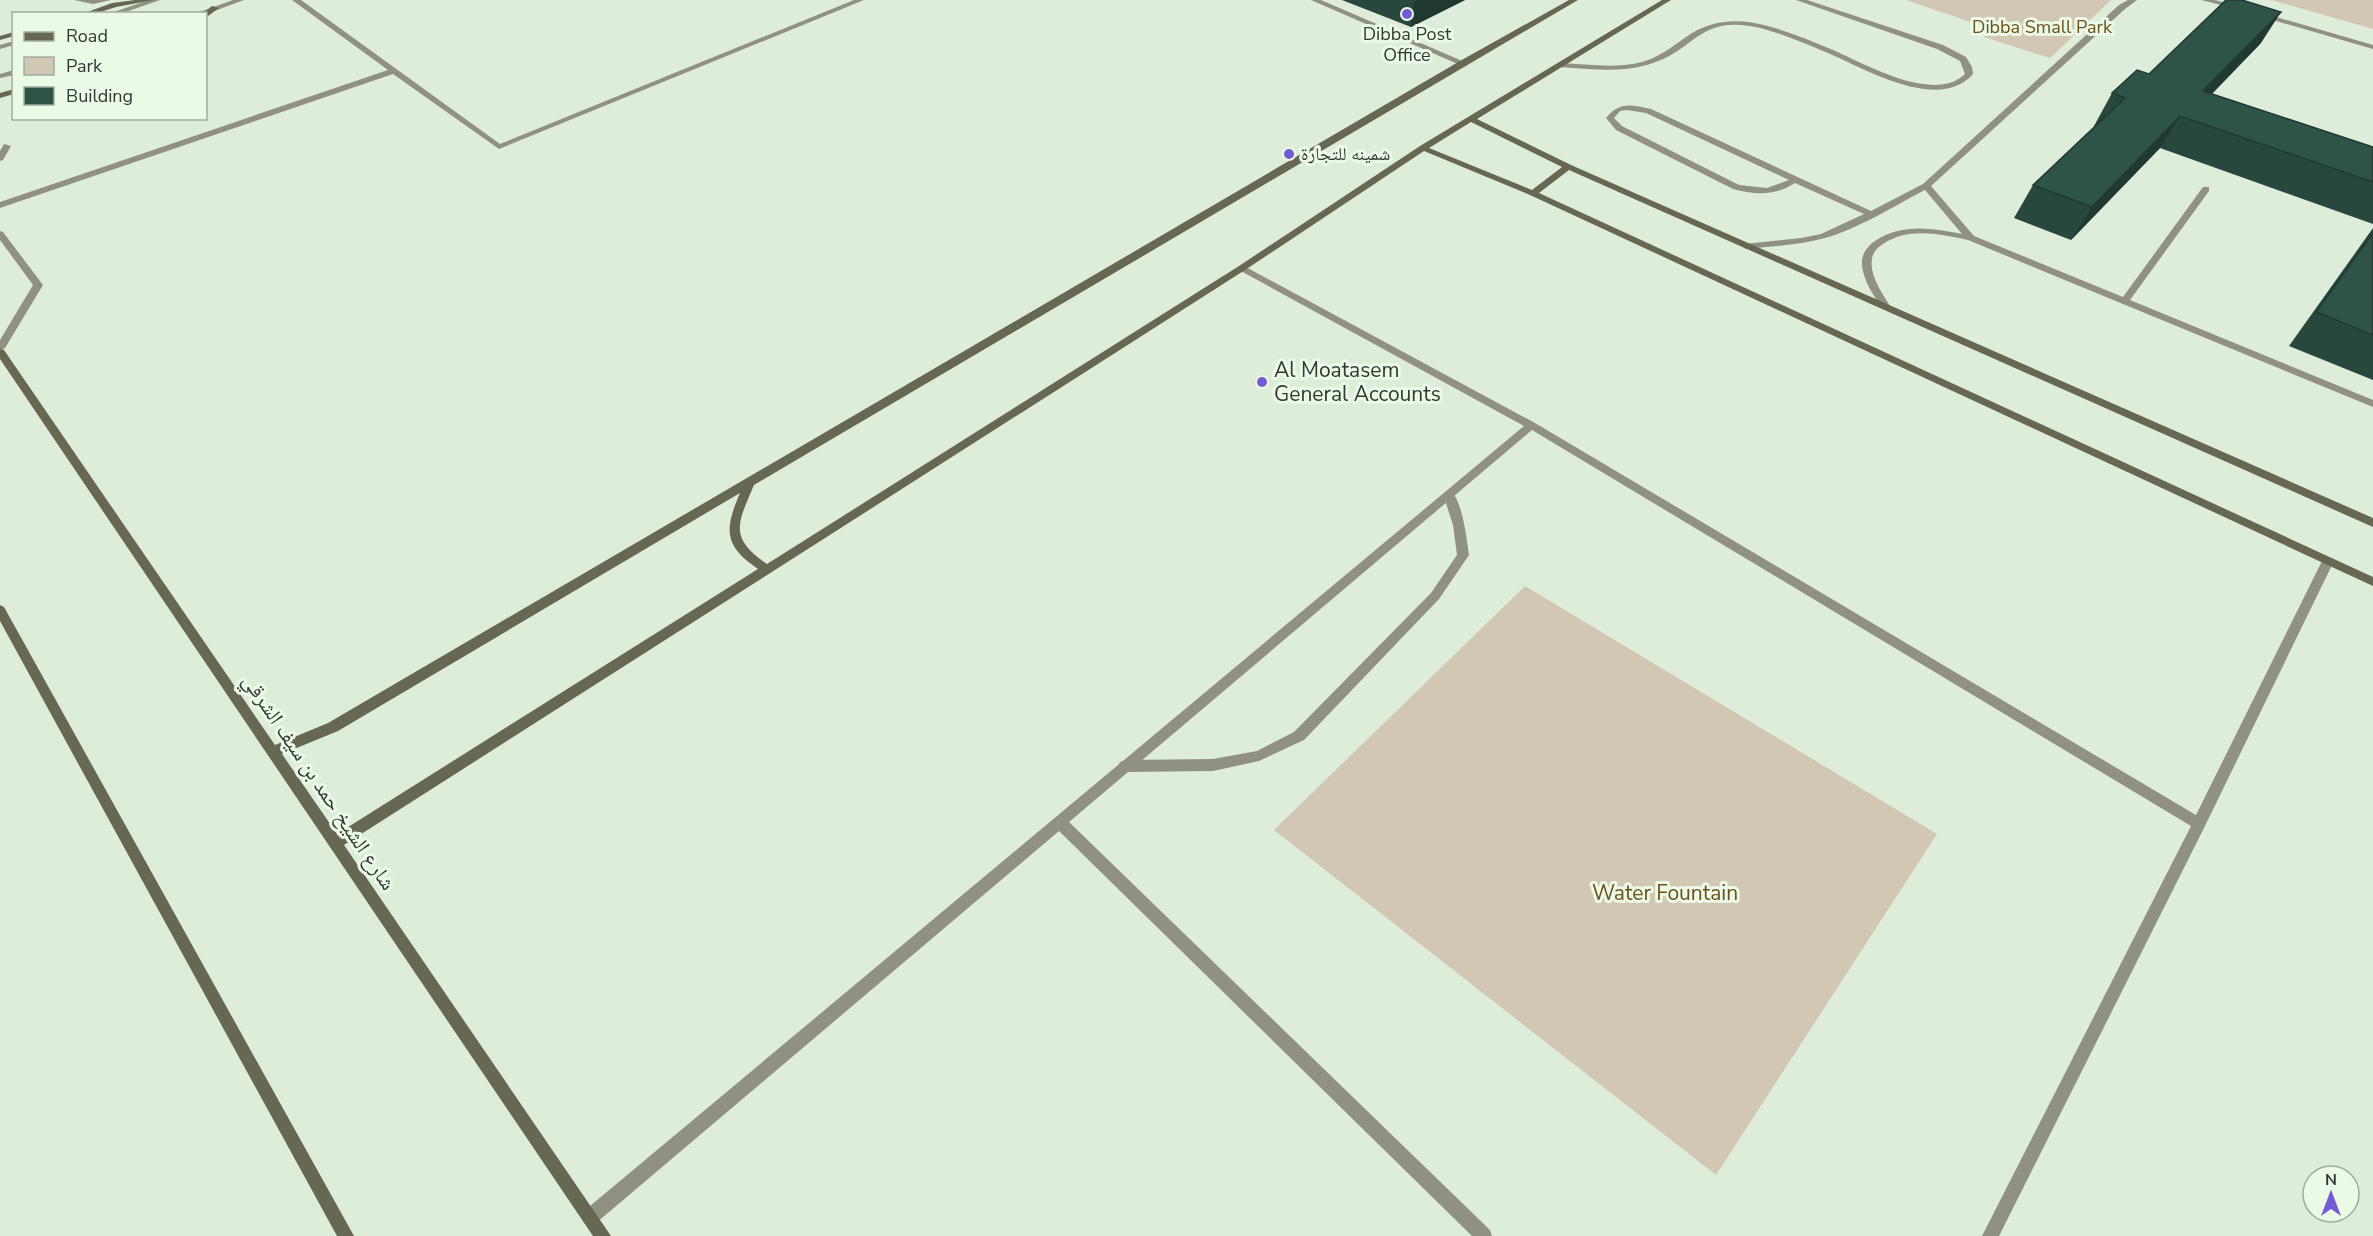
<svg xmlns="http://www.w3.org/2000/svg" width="2373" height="1236" font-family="'Nunito Sans','Noto Naskh Arabic',sans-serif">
	<rect width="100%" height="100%" fill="#ddedda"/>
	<path fill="#d2c7b3" d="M1906,0H2111L2050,58L1984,37L1991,29Z
		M2271,0H2373V29Z
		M1525,586L1937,834L1716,1175L1274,830Z"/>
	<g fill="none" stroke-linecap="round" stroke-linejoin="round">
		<path fill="#909182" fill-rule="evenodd" d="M74,0H111L93,4Z
			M1796,0H1807L1943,45L1966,57L1972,67L1973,74C1941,111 1872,73 1837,57C1813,47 1789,36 1764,29C1697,12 1698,51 1647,65C1619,73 1589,69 1560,67L1556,65L1560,63C1587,64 1616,69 1642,62C1659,57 1672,47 1686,37C1711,19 1739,18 1768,26C1790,32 1812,41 1833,50C1865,64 1934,104 1965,74L1960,61L1937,49Z
			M2128,0H2137L2125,9L1931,186L1974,236L2123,297L2203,187H2209V191L2130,300L2373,400V407L1968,240C1940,234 1908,227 1883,244C1877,248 1873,252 1872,259C1869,275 1882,293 1890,306L1885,309L1882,308C1873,295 1861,277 1862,260C1863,252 1869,245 1875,241C1901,223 1933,228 1962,234L1925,190C1894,206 1858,229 1825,238C1800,245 1773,246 1747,249L1744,248V244L1801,238L1821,234L1864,214L1795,183C1775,196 1755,195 1733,189L1616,130L1606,118C1620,101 1631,105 1651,109L1871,211L1923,184L2119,5ZM1627,110L1646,113L1789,180L1767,188L1739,185L1622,126L1614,118L1620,111Z
			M2201,0H2215L2241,7L2237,9Z
			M2259,12L2373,45V49L2259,16Z
			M1449,490C1462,496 1467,541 1469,555L1467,558L1439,599L1304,740L1259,761L1213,771L1125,772L1120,770L1118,766L1120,762L1125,760L1213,759L1257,751L1294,732L1431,593L1457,555L1453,525L1443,494Z"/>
		<path fill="#909182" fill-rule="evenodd" d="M149,0H160L120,14H108Z
			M233,0H244L206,14H194Z
			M292,0H301L500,144L854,0H864L499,149L393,74L0,208V202L388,70Z
			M1311,0H1321L1467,63L1460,65Z
			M14,41V45L0,49V45Z
			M14,70V75L0,78V74Z
			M4,144L11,146L3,160L0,161V151Z
			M0,231L3,232L43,285L5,348L0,351V340L33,285L0,240Z
			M1242,265L1535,423L2196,815L2322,561L2324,558H2332L2334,561L2204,828L1999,1236H1982L2191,826L1532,430L1069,822L1490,1230L1492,1236H1472L1059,831L596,1223L590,1225L584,1223L582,1217L584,1211L1524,426L1239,270L1237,268Z"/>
		<path fill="#676853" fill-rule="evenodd" d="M135,0H154L116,7L94,14H82L112,3Z
			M1569,0H1578L754,485C738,523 728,537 767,564L1239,266L1420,146L1662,0H1671L1477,119L1571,165L2373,518V527L1569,170L1539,193L2373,577V586L1530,195L1424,151L1245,270L344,845L611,1236H593L0,359V349L4,350L275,745L328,723L1460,61ZM1471,122L1562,167L1532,190L1429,148ZM740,493C724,530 724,546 758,569L337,834L282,754L338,731Z
			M212,6L219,8L208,16L202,14Z
			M14,32V36L0,40V36Z
			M14,89V94L0,98V93Z
			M0,605L4,607L354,1236H337L0,621Z"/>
	</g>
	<path fill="#28473d" d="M1342,0H1465L1411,27Z
		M2261,43L2212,94L2373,147V224L2160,148L2071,240L2014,218L2033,185L2095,126H2094L2112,93L2149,74Z
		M2373,228V380L2289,346Z"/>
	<path fill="#203a32" d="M1418,0H1465L1411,27L1414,2Z
		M2281,12L2261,43L2188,118L2203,91Z
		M2180,116L2160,148L2071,240L2092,207Z"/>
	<path fill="#2e5347" stroke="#203a32" stroke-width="1.5" d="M2226,0H2242L2281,12L2203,91L2373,147V182L2180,116L2092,207L2033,185L2125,98L2112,93L2137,70L2149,74Z
		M2373,233V335L2316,312Z"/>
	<g fill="#745bd6" stroke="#eafae7" stroke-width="2">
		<circle cx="1407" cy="14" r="6"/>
		<circle cx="1289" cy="154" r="6"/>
		<circle cx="1262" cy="382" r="6"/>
	</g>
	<g text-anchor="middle" stroke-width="6" stroke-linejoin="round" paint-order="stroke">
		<g font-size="18" fill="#6c511b" stroke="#eafae7">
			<text x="2042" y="33">Dibba Small Park</text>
		</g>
		<g font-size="18" fill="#333932" stroke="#eafae7">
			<text x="1407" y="40">Dibba Post<tspan x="1407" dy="21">Office</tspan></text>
			<text x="1301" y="160" text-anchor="start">شمينه للتجارة</text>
		</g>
		<g font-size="21" fill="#333932" stroke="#eafae7" text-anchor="start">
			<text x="1274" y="377">Al Moatasem<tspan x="1274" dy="24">General Accounts</tspan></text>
		</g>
		<g font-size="21" fill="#333932" stroke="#eafae7">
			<text transform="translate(319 782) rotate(56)" y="7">شارع الشيخ حمد بن سيف الشرقي</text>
		</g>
		<g font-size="21" fill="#6c511b" stroke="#eafae7">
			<text x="1665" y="900">Water Fountain</text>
		</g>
	</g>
	<rect x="12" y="12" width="195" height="108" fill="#eafae7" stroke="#a1ad9f" stroke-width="1.5"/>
	<rect x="24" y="32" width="30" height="9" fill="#676853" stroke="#a1ad9f" stroke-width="1.5"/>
	<text x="66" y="42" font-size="18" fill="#333932">Road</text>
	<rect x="24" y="57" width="30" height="18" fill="#d2c7b3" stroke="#a1ad9f" stroke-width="1.5"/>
	<text x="66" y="72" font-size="18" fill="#333932">Park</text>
	<rect x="24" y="87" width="30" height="18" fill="#2e5347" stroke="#a1ad9f" stroke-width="1.5"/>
	<text x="66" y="102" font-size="18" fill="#333932">Building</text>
	<g transform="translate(2331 1194)"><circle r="28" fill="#eafae7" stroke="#a1ad9f" stroke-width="1.5"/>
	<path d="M0-4.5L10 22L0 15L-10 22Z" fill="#745bd6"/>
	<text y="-9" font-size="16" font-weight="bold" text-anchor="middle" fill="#333932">N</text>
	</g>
</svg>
